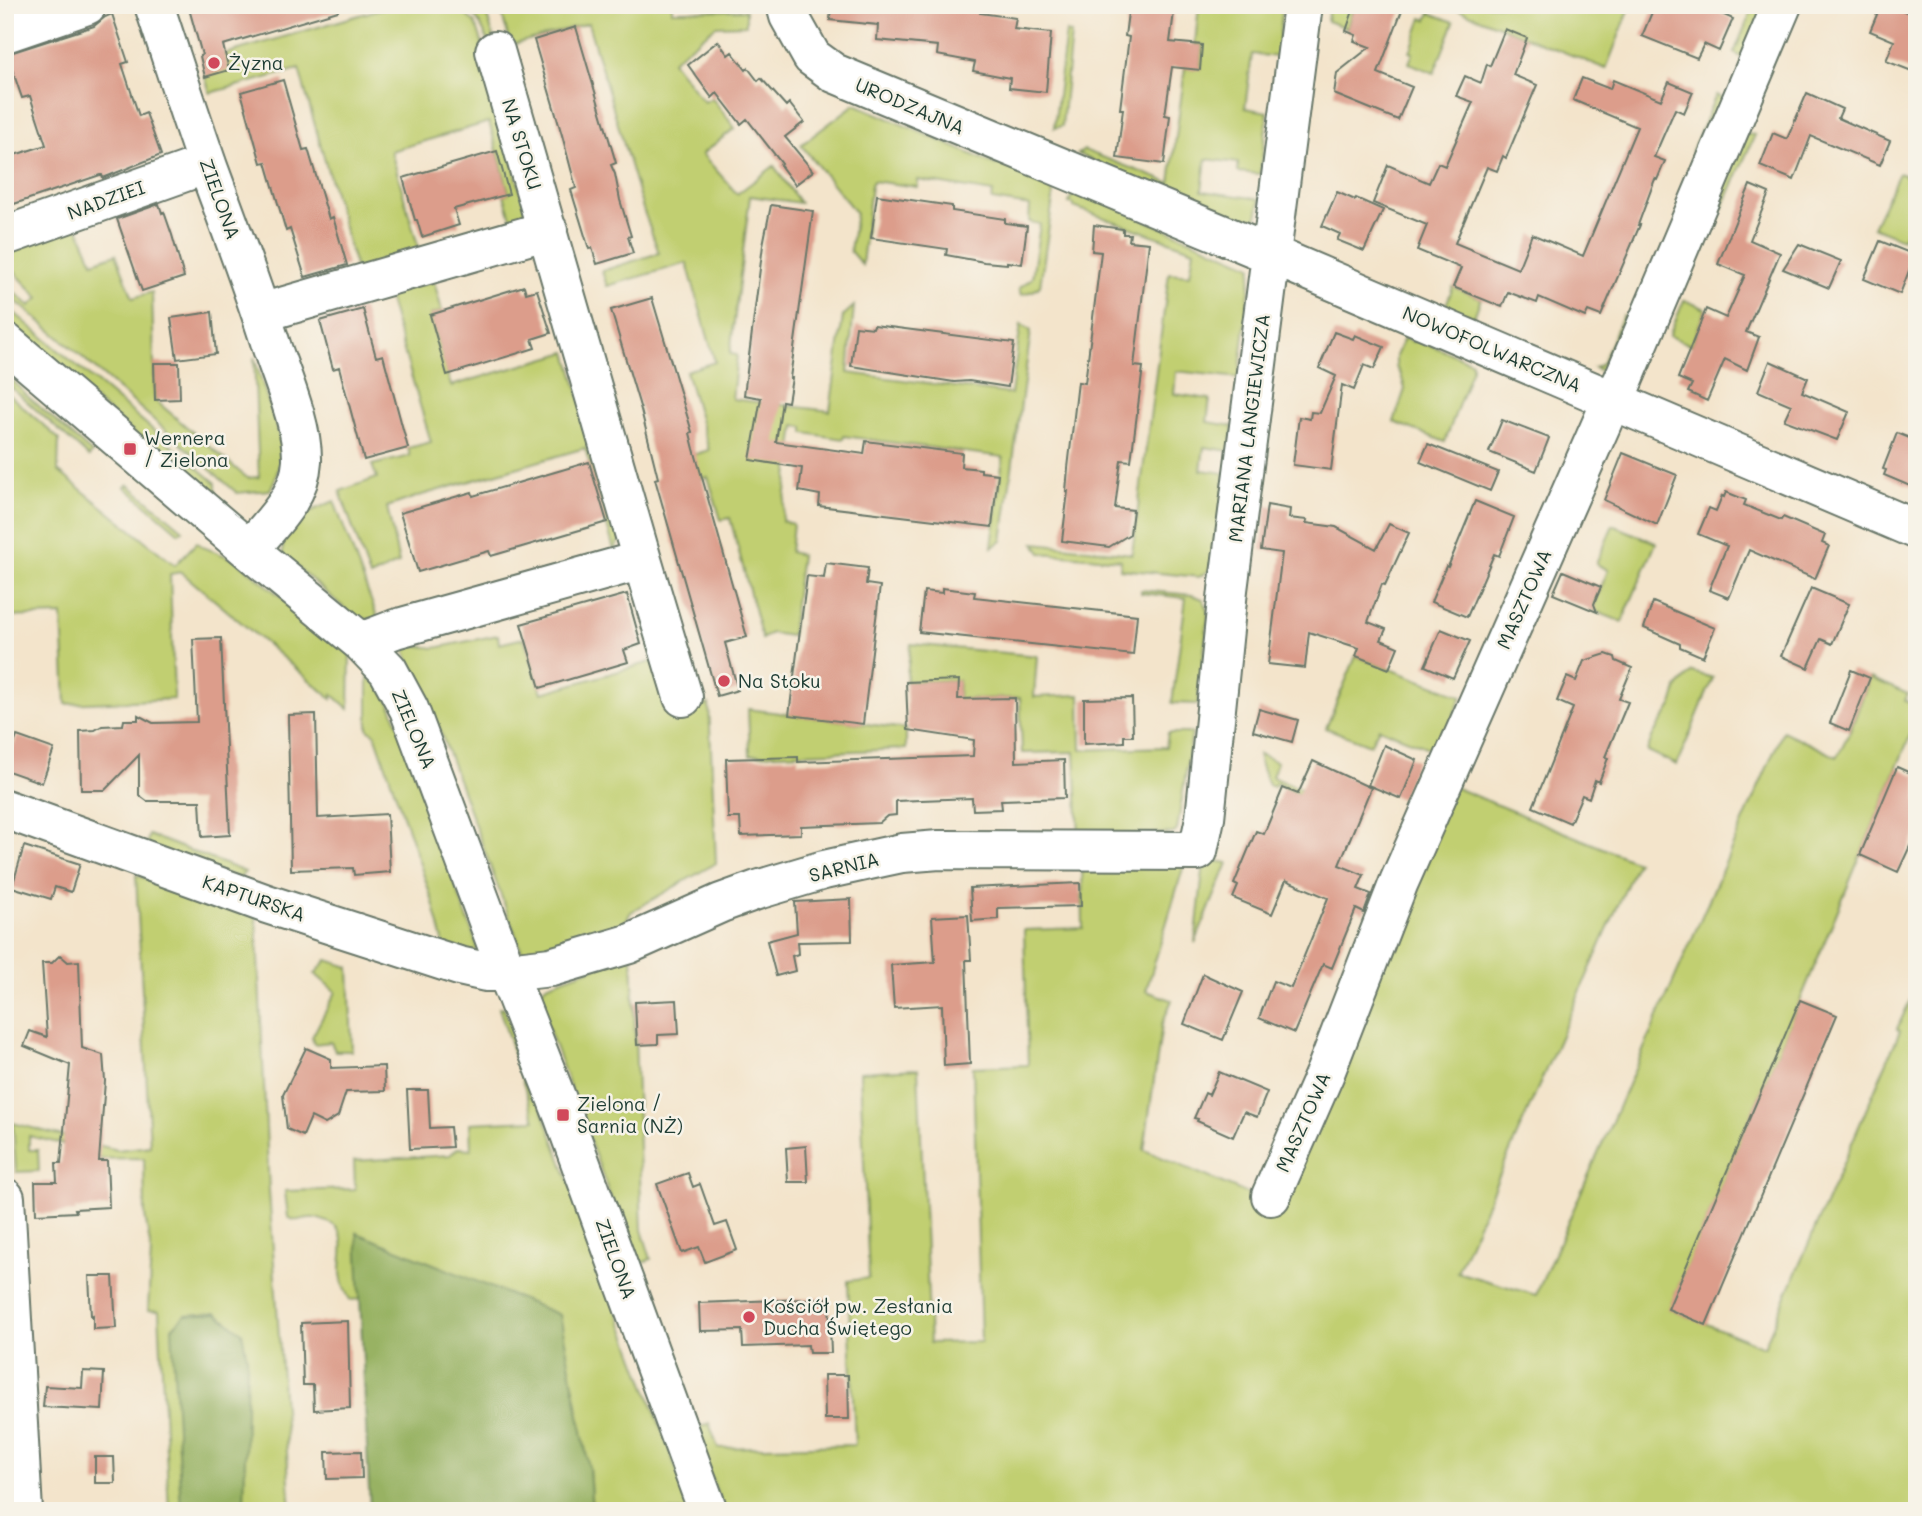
<svg xmlns="http://www.w3.org/2000/svg" width="1922" height="1516" font-family="Mali,sans-serif">
	<rect width="100%" height="100%" fill="#f7f3e8"/>
	<filter id="ink" filterUnits="userSpaceOnUse"><feTurbulence type="fractalNoise" baseFrequency=".0143" numOctaves="2"/><feDisplacementMap in="SourceGraphic" scale="14" xChannelSelector="R" yChannelSelector="G"/><feConvolveMatrix kernelMatrix="1 2 1 2 8 2 1 2 1" color-interpolation-filters="sRGB"/></filter>
	<filter id="wash" filterUnits="userSpaceOnUse"><feTurbulence type="fractalNoise" baseFrequency=".00686" numOctaves="4" result="noise"/><feDisplacementMap in="SourceGraphic" scale="28" xChannelSelector="R" yChannelSelector="G"/><feGaussianBlur stdDeviation="1.57" result="paint"/><feColorMatrix in="noise" values="0 0 0 0 0 0 0 0 0 0 0 0 0 0 0 0 0 1.4 0 .05"/><feComposite in="paint" operator="in"/></filter>
	<g filter="url(#wash)">
		<rect width="100%" height="100%" fill="#f3e4cb"/>
		<path fill="#c1cf71" stroke="#708652" stroke-width="2" d="M394,5H455L474,22L480,35L525,209L518,225L514,227L504,195L509,193L489,122L391,151L420,253L356,270L299,69L210,93L205,77L225,54Z
			M463,5H484L486,11L514,5H672V11L746,10V25L716,26L672,61L704,102L712,98L735,128L702,154L737,194L774,166L800,203L750,196L730,354L737,355L732,399L830,411L843,316L854,306L848,373L1011,394L1021,324L1031,331L1002,541L992,547L1003,457L844,436L843,439L804,433V427L795,426L782,521L793,524L790,552L801,555L791,636L771,633L762,639L730,518L721,520L708,477L665,489L658,466L709,450L686,371L715,362L687,263L607,286L602,271L659,253L643,209L588,23L511,45L501,12H486L496,45L489,46C483,27 479,19 463,5Z
			M1199,5H1283L1277,57L1252,54L1245,108L1268,112L1260,174L1238,172V163L1206,159L1202,191L1260,199C1257,214 1260,222 1243,226L1078,154L1084,150L1170,183L1185,68L1200,69L1202,45L1195,44Z
			M1329,5H1354L1347,28L1327,21Z
			M1455,5H1631L1606,69L1454,8Z
			M1754,5H1772L1748,61L1734,53Z
			M1430,13L1454,22L1434,73L1409,63L1413,53L1410,52L1422,18L1427,20Z
			M1066,32L1071,34L1062,126L1054,128Z
			M1716,95L1730,101L1706,157L1692,151Z
			M855,104L996,165L1000,157L1052,184L1053,199L1040,286L1035,290L1021,295L1019,288L1032,278L1040,224L1029,222L1030,206L992,200L993,192L918,180V187L873,181L871,185L862,265L850,251L856,213L801,145Z
			M1742,134L1755,135L1722,209L1711,205Z
			M1899,173L1917,181V208L1902,239L1873,227Z
			M1078,191L1252,266L1239,378L1176,371L1174,394L1210,399L1207,422L1233,426L1230,451L1204,447L1201,470L1225,473L1215,563L1211,569L1199,577L1120,569L1121,560L1041,553L1035,543L1132,554L1169,273L1190,275L1194,250L1074,207V204L1069,203L1072,195Z
			M75,221L93,262L116,254L133,298L152,292L155,400L247,478L259,477L254,357L280,438C283,457 279,473 270,490L237,493L74,350L5,292V284L30,306L39,298L9,266L12,263L13,244Z
			M434,281L442,311L430,315L451,386L567,352L621,538L614,550L585,448L422,495L387,507L399,563L370,577L340,491L377,478L372,465L410,456L408,448L431,442L387,294Z
			M1453,287L1481,298L1474,317L1446,305Z
			M1684,300L1706,309L1691,345L1669,336Z
			M5,305L216,483V494L212,500L5,323Z
			M1623,315L1636,321L1612,375L1594,368L1602,364Z
			M1404,338L1413,342L1415,339L1472,362V368L1445,442L1394,422L1405,389L1401,375L1396,367V356Z
			M5,372L25,394L92,453L89,457L5,382Z
			M5,391L59,439L58,471L175,565L197,542L203,547L236,560L350,653L349,709L332,694V699L181,572L170,574L174,699L66,704L62,615L5,617Z
			M128,484L183,530L179,533L125,487Z
			M334,501L378,619L358,620L283,555V537L302,515Z
			M1613,525L1656,543L1622,622L1592,610L1608,570L1596,564Z
			M1141,590L1192,595L1203,599L1207,607L1208,618L1198,704L1172,703L1186,598L1141,593Z
			M498,635L499,644L524,638L542,693L658,660L675,712L709,704L716,863L631,912L621,929L551,952H522L426,693L415,675L403,644L435,648Z
			M911,644L1037,656L1034,697L1080,695L1081,750L1166,747L1168,733H1192L1177,830L1174,833L1079,837L1075,752L1022,753L1020,698L958,699L959,680L906,682Z
			M1356,656L1462,696L1438,752L1379,728L1370,745L1326,728Z
			M1692,672L1713,678L1677,765L1647,751L1653,735L1672,706L1677,688Z
			M368,677L380,687L390,703L478,948L471,954L445,949L433,902L375,734L368,729Z
			M1870,678L1908,694L1905,701L1917,706V719L1805,989L1669,1309L1764,1347L1900,1031L1897,1029L1917,985V1511H724L693,1430L709,1423L718,1448L855,1445L848,1281L869,1278L860,1072L918,1069L930,1343L981,1342L973,1067L1028,1065L1024,930L1083,928L1082,859L1184,865L1146,991L1172,1000L1162,1024L1144,1150L1274,1205L1451,786L1637,862L1457,1272L1536,1295L1783,731L1837,757L1850,731Z
			M748,709L906,729V749L750,755Z
			M1259,754L1277,762L1272,777L1311,793L1320,803L1276,783L1274,787L1269,785C1266,780 1258,760 1259,754Z
			M149,835L245,872L240,878L145,849Z
			M1211,860L1228,863L1195,943L1204,862Z
			M136,875L256,915L269,1191L291,1511H169L159,1311L148,1310L151,1251L145,1216L144,1158L88,1159V1150L29,1136V1150H38L39,1171L16,1172L13,1123L117,1150L150,1146Z
			M632,954L642,1230L651,1259L636,1266L538,1000L540,992L546,985Z
			M327,960L349,967L352,1051H335L331,1042L314,1044L312,1037L336,992L315,974Z
			M504,1007L692,1511H592L589,1468L358,1233L360,1299L350,1300C345,1291 342,1284 341,1274C340,1259 348,1237 335,1226C329,1222 316,1217 309,1218C299,1219 297,1223 288,1217L285,1191L355,1189L354,1161L450,1155L458,1148L471,1149L470,1123L535,1120L499,1008Z"/>
		<path fill="#98b263" stroke="#5c784c" stroke-width="2" d="M357,1233L560,1315L589,1468L592,1511H370Z
			M216,1313L242,1332L247,1358L244,1511H181L172,1328L185,1315Z"/>
		<g id="blocks">
			<path fill="#dc9d8b" d="M188,5H337L338,11L223,45L229,70L205,77L200,56L202,55Z
				M831,5H981L980,13L1016,18L1014,29L1051,33L1046,92L1009,88L1010,78L973,71L975,62L937,55L938,46L877,40L878,25L830,20Z
				M1129,5H1175L1170,42L1202,45L1200,70L1172,67L1165,115L1170,116L1164,164L1117,158L1123,109H1120L1129,37L1125,36Z
				M1355,5H1404L1378,73L1412,87L1398,120L1334,94L1337,73L1370,47L1354,41L1356,35L1346,31Z
				M1655,5H1702L1733,19L1719,51L1704,44L1697,58L1642,36Z
				M1881,5H1891L1906,12L1909,5H1917V73L1886,61L1894,41L1870,31Z
				M112,14L128,62L122,64L139,116L146,113L161,155L103,178L102,175H100L5,207V158L46,145L30,96L22,98L7,54L94,26L105,17Z
				M576,27L616,163L611,165L615,174L620,200L631,236L628,237L633,253L597,264L592,248L589,249L571,190L576,188L562,135L534,40Z
				M1505,29L1527,38L1513,75L1537,85L1506,158L1503,156L1497,171L1487,167L1455,243L1518,269L1532,234L1583,256L1637,127L1573,100L1582,78L1610,89L1613,80L1661,100L1669,82L1693,92L1684,113L1675,109L1654,157L1665,161L1657,180L1655,179L1638,225H1640L1601,316L1588,311L1585,317L1539,297L1537,303L1508,292L1502,307L1453,287L1461,268L1417,250L1427,225L1373,203L1388,165L1429,183L1438,163L1445,166L1473,102L1456,96L1465,76L1481,83L1487,64L1490,66Z
				M718,41L728,55L732,52L746,70L748,68L758,81L761,78L786,106L789,103L804,122L785,137L813,171L795,185L780,165L782,164L747,119L741,124L717,93L712,98L688,65Z
				M283,80L303,150L308,149L329,219L333,217L347,265L305,277L290,229L286,231L266,162L261,163L241,92Z
				M1807,93L1842,109L1838,118L1890,141L1880,165L1811,136L1794,180L1760,166L1773,133L1787,139Z
				M497,151L509,194L454,209L459,225L422,237L417,220H415L403,178Z
				M1750,185L1769,193L1750,240L1780,253L1746,332L1759,337L1747,370L1725,359L1707,401L1688,392L1692,384L1678,378L1706,309L1726,318L1745,275L1718,264Z
				M1337,192L1355,200L1356,198L1383,210L1364,251L1337,240L1340,234L1322,226Z
				M877,195L952,206V211L1005,219V223L1027,226L1022,264L1007,262V264L984,262L946,255L947,249L871,238Z
				M159,204L162,213L164,212L172,235L184,277L142,291L117,219Z
				M771,205L813,211L790,378H792L788,402L782,401L776,442L864,454L866,441L962,453L961,467L981,469V472L998,474L992,527L819,506L820,495L799,491L802,468L750,460L761,398L744,395L763,245Z
				M1094,225L1123,229V234H1130L1129,241L1149,243L1134,366L1143,367L1131,461L1121,460L1115,508L1133,510L1130,534L1109,547L1062,541L1068,491H1066L1068,468L1078,382L1085,383L1101,252L1092,251Z
				M1880,241L1915,255L1900,294L1864,279Z
				M1799,244L1841,261L1829,288L1783,269Z
				M524,286L526,293L537,290L551,333L532,339L535,348L447,375L430,315Z
				M652,298L692,432L690,433L694,449L747,637L725,643L738,690L717,696L655,479L658,478L641,410L611,310Z
				M363,309L376,357L383,355L408,448L364,460L339,367L333,369L320,321Z
				M212,312L216,354L177,359L171,318Z
				M874,325L1014,343L1008,387L969,381L954,382L851,366L856,326L873,328Z
				M1334,332L1353,339L1355,335L1384,347L1374,369L1364,365L1354,390L1342,385L1331,470L1293,465L1299,417L1310,419L1311,412L1320,413L1336,376L1319,368Z
				M1770,361L1808,378L1802,392L1849,412L1837,440L1784,420L1791,405L1758,391Z
				M154,363H179L180,399L155,400Z
				M1502,420L1549,438L1536,471L1489,452Z
				M1897,433L1917,441V489L1884,475L1886,470L1883,469Z
				M1428,444L1498,472L1490,491L1420,462Z
				M1623,453L1677,475L1657,525L1604,500Z
				M589,462L607,522L491,556L489,551L418,572L400,513L472,492L473,496Z
				M1726,492L1746,500L1744,505L1781,520L1783,517L1825,535L1822,543L1829,546L1815,579L1749,550L1729,598L1709,590L1727,546L1698,534L1709,508L1716,511L1722,496L1724,497Z
				M1475,501L1514,517L1499,556L1494,554L1467,617L1431,602L1446,566L1448,567Z
				M1267,505L1290,509L1289,518L1307,520L1306,523L1336,527L1376,549L1389,524L1409,533L1385,585L1382,584L1368,622L1386,629L1381,640L1398,647L1389,669L1356,656L1359,648L1309,632L1305,668L1268,664L1282,553L1261,550Z
				M826,563L868,568L866,584L880,586L863,724L789,715L807,576L824,578Z
				M1563,571L1601,587L1594,604L1597,612L1553,594Z
				M942,588L975,592L974,597L1137,615L1133,655L919,632L924,591L942,593Z
				M1811,588L1849,604L1832,644L1821,639L1808,668L1781,656Z
				M627,594L641,644L624,650L628,662L540,688L521,624Z
				M1653,602L1715,628L1703,657L1680,647V644L1644,628Z
				M1441,629L1470,641L1453,678L1425,666Z
				M221,638L230,835L202,837L200,801H147L139,795V755L105,790H81L80,731L95,730L102,726L123,725L124,720H138V715L153,723L197,722L193,639Z
				M1606,654L1615,657L1616,661L1632,668L1619,699L1628,702L1605,757L1608,758L1599,782L1595,780L1589,798L1582,795L1570,823L1533,807L1573,708L1557,701L1567,677L1576,681L1584,661Z
				M1851,670L1870,678L1849,731L1830,723Z
				M959,680L958,699L1015,698L1016,762L1064,760L1065,798L1001,800L1002,809L973,810L972,798L896,801V815L887,816L879,823L801,826V834L741,836L740,818H728L726,759L798,757V762L973,756L974,740L908,730L906,682Z
				M1132,698L1133,736H1124V742L1084,744V699Z
				M1259,709L1298,720L1292,742L1253,731Z
				M316,714L318,818L387,814L390,872L354,875L353,868L291,870L288,715Z
				M17,736L54,749L42,783L5,770Z
				M1384,745L1417,760L1401,799L1368,785Z
				M1313,761L1371,788L1339,865L1364,875L1358,889L1371,894L1364,913L1356,909L1332,968L1323,964L1294,1033L1259,1018L1273,981L1291,988L1328,898L1286,880L1272,914L1233,898L1238,886L1234,884L1256,831L1264,834L1283,788L1298,794Z
				M1897,767L1917,776V831L1898,872L1860,855Z
				M24,846L80,864L71,892L55,887L51,899L12,887Z
				M1080,883L1081,906L998,908V919L972,921L970,888Z
				M851,899L852,941L797,942L798,954L792,956L795,971L776,976L767,941L797,933L795,902Z
				M968,915L971,960H966L970,1064L944,1066L942,1005L894,1008L891,965L935,962L932,917Z
				M60,955L68,962L79,961L82,1048L103,1055L105,1081L99,1161H107L109,1207L75,1209L76,1212L36,1214L35,1182H57L56,1163H61L70,1065L24,1046L30,1031L47,1037L42,963H52Z
				M1203,974L1243,992L1223,1040L1184,1024Z
				M677,1000L679,1034L658,1035V1044L637,1045L635,1002Z
				M1800,1000L1837,1015L1706,1325L1668,1309Z
				M306,1048L331,1059V1068L384,1066L385,1091L346,1092L338,1116L325,1124L311,1117L303,1136L287,1129L283,1095Z
				M1219,1072L1267,1092L1257,1117L1244,1112L1233,1137L1197,1121L1198,1119L1194,1118L1205,1093L1209,1095Z
				M407,1090H428L430,1128L450,1127L452,1147L410,1149Z
				M806,1146L808,1182H788L786,1148Z
				M688,1173L693,1187L700,1184L715,1226L727,1222L737,1250L705,1262L699,1247L682,1253L657,1184Z
				M89,1276H113L116,1328L93,1329V1315L91,1316Z
				M829,1298L831,1353H809L808,1345L743,1347L742,1330L700,1331L699,1303Z
				M348,1321L350,1408L314,1410L313,1385H303L301,1323Z
				M83,1371L104,1372L102,1410L43,1407L45,1386L82,1388Z
				M824,1375H848L849,1419H825Z
				M361,1451L362,1478L327,1479L326,1452Z
				M95,1457H114L115,1483H95Z"/>
		</g>
	</g>
	<g filter="url(#ink)">
		<use href="#blocks" fill-opacity="0" stroke="#697769" stroke-width="2"/>
		<g fill="none" stroke-linecap="round" stroke-linejoin="round">
			<g stroke="#697769" stroke-width="42">
				<path id="minor" d="M154,5C172,59 189,113 208,167C230,227 253,287 272,348C283,380 303,427 302,461C300,498 271,523 249,550
					M786,5L789,16L812,57L834,73L1272,255L1917,530
					M5,33L87,5
					M495,51L642,560L683,697
					M5,236L207,164
					M261,313L548,230
					M5,342L249,550L361,642L388,670L409,709L507,972L563,1115L708,1511
					M361,642L395,629L642,560
					M5,809L267,904L459,966L486,972H507L551,967L629,944L721,903L757,890L824,870L883,857L902,853L939,850L1198,851L1205,818L1228,590L1303,5
					M1271,1196L1325,1073L1399,882L1612,400L1622,383L1782,5
					M5,1198L23,1511"/>
			</g>
			<use href="#minor" stroke="#fff" stroke-width="38"/>
		</g>
	</g>
	<g fill="#d1495b" stroke="#f7f3e8" stroke-width="2.5">
		<circle cx="214" cy="63" r="7"/>
		<rect x="123" y="442" width="14" height="14" rx="3.5"/>
		<circle cx="724" cy="681" r="7"/>
		<rect x="556" y="1108" width="14" height="14" rx="3.5"/>
		<circle cx="749" cy="1317" r="7"/>
	</g>
	<g text-anchor="middle" stroke-width="5" stroke-linejoin="round" paint-order="stroke">
		<g font-size="19" fill="#1f3d34" stroke="#f7f3e8" text-anchor="start">
			<text x="228" y="70">Żyzna</text>
			<text x="144" y="445">Wernera<tspan x="144" dy="22">/ Zielona</tspan></text>
			<text x="738" y="688">Na Stoku</text>
			<text x="577" y="1111">Zielona /<tspan x="577" dy="22">Sarnia (NŻ)</tspan></text>
			<text x="763" y="1313">Kościół pw. Zesłania<tspan x="763" dy="22">Ducha Świętego</tspan></text>
		</g>
		<g font-size="19" fill="#1f3d34" stroke="#f7f3e8">
			<text transform="translate(910 106) rotate(23)" y="7">URODZAJNA</text>
			<text transform="translate(522 144) rotate(73)" y="7">NA STOKU</text>
			<text transform="translate(220 199) rotate(70)" y="7">ZIELONA</text>
			<text transform="translate(106 200) rotate(-20)" y="7">NADZIEI</text>
			<text transform="translate(1492 349) rotate(23)" y="7">NOWOFOLWARCZNA</text>
			<text transform="translate(1249 428) rotate(-83)" y="7">MARIANA LANGIEWICZA</text>
			<text transform="translate(1524 599) rotate(-66)" y="7">MASZTOWA</text>
			<text transform="translate(414 729) rotate(67)" y="7">ZIELONA</text>
			<text transform="translate(844 867) rotate(-14)" y="7">SARNIA</text>
			<text transform="translate(254 898) rotate(19)" y="7">KAPTURSKA</text>
			<text transform="translate(1303 1122) rotate(-66)" y="7">MASZTOWA</text>
			<text transform="translate(616 1259) rotate(70)" y="7">ZIELONA</text>
		</g>
	</g>
	<rect width="1922" height="1516" fill="none" stroke="#f7f3e8" stroke-width="28"/>
</svg>
